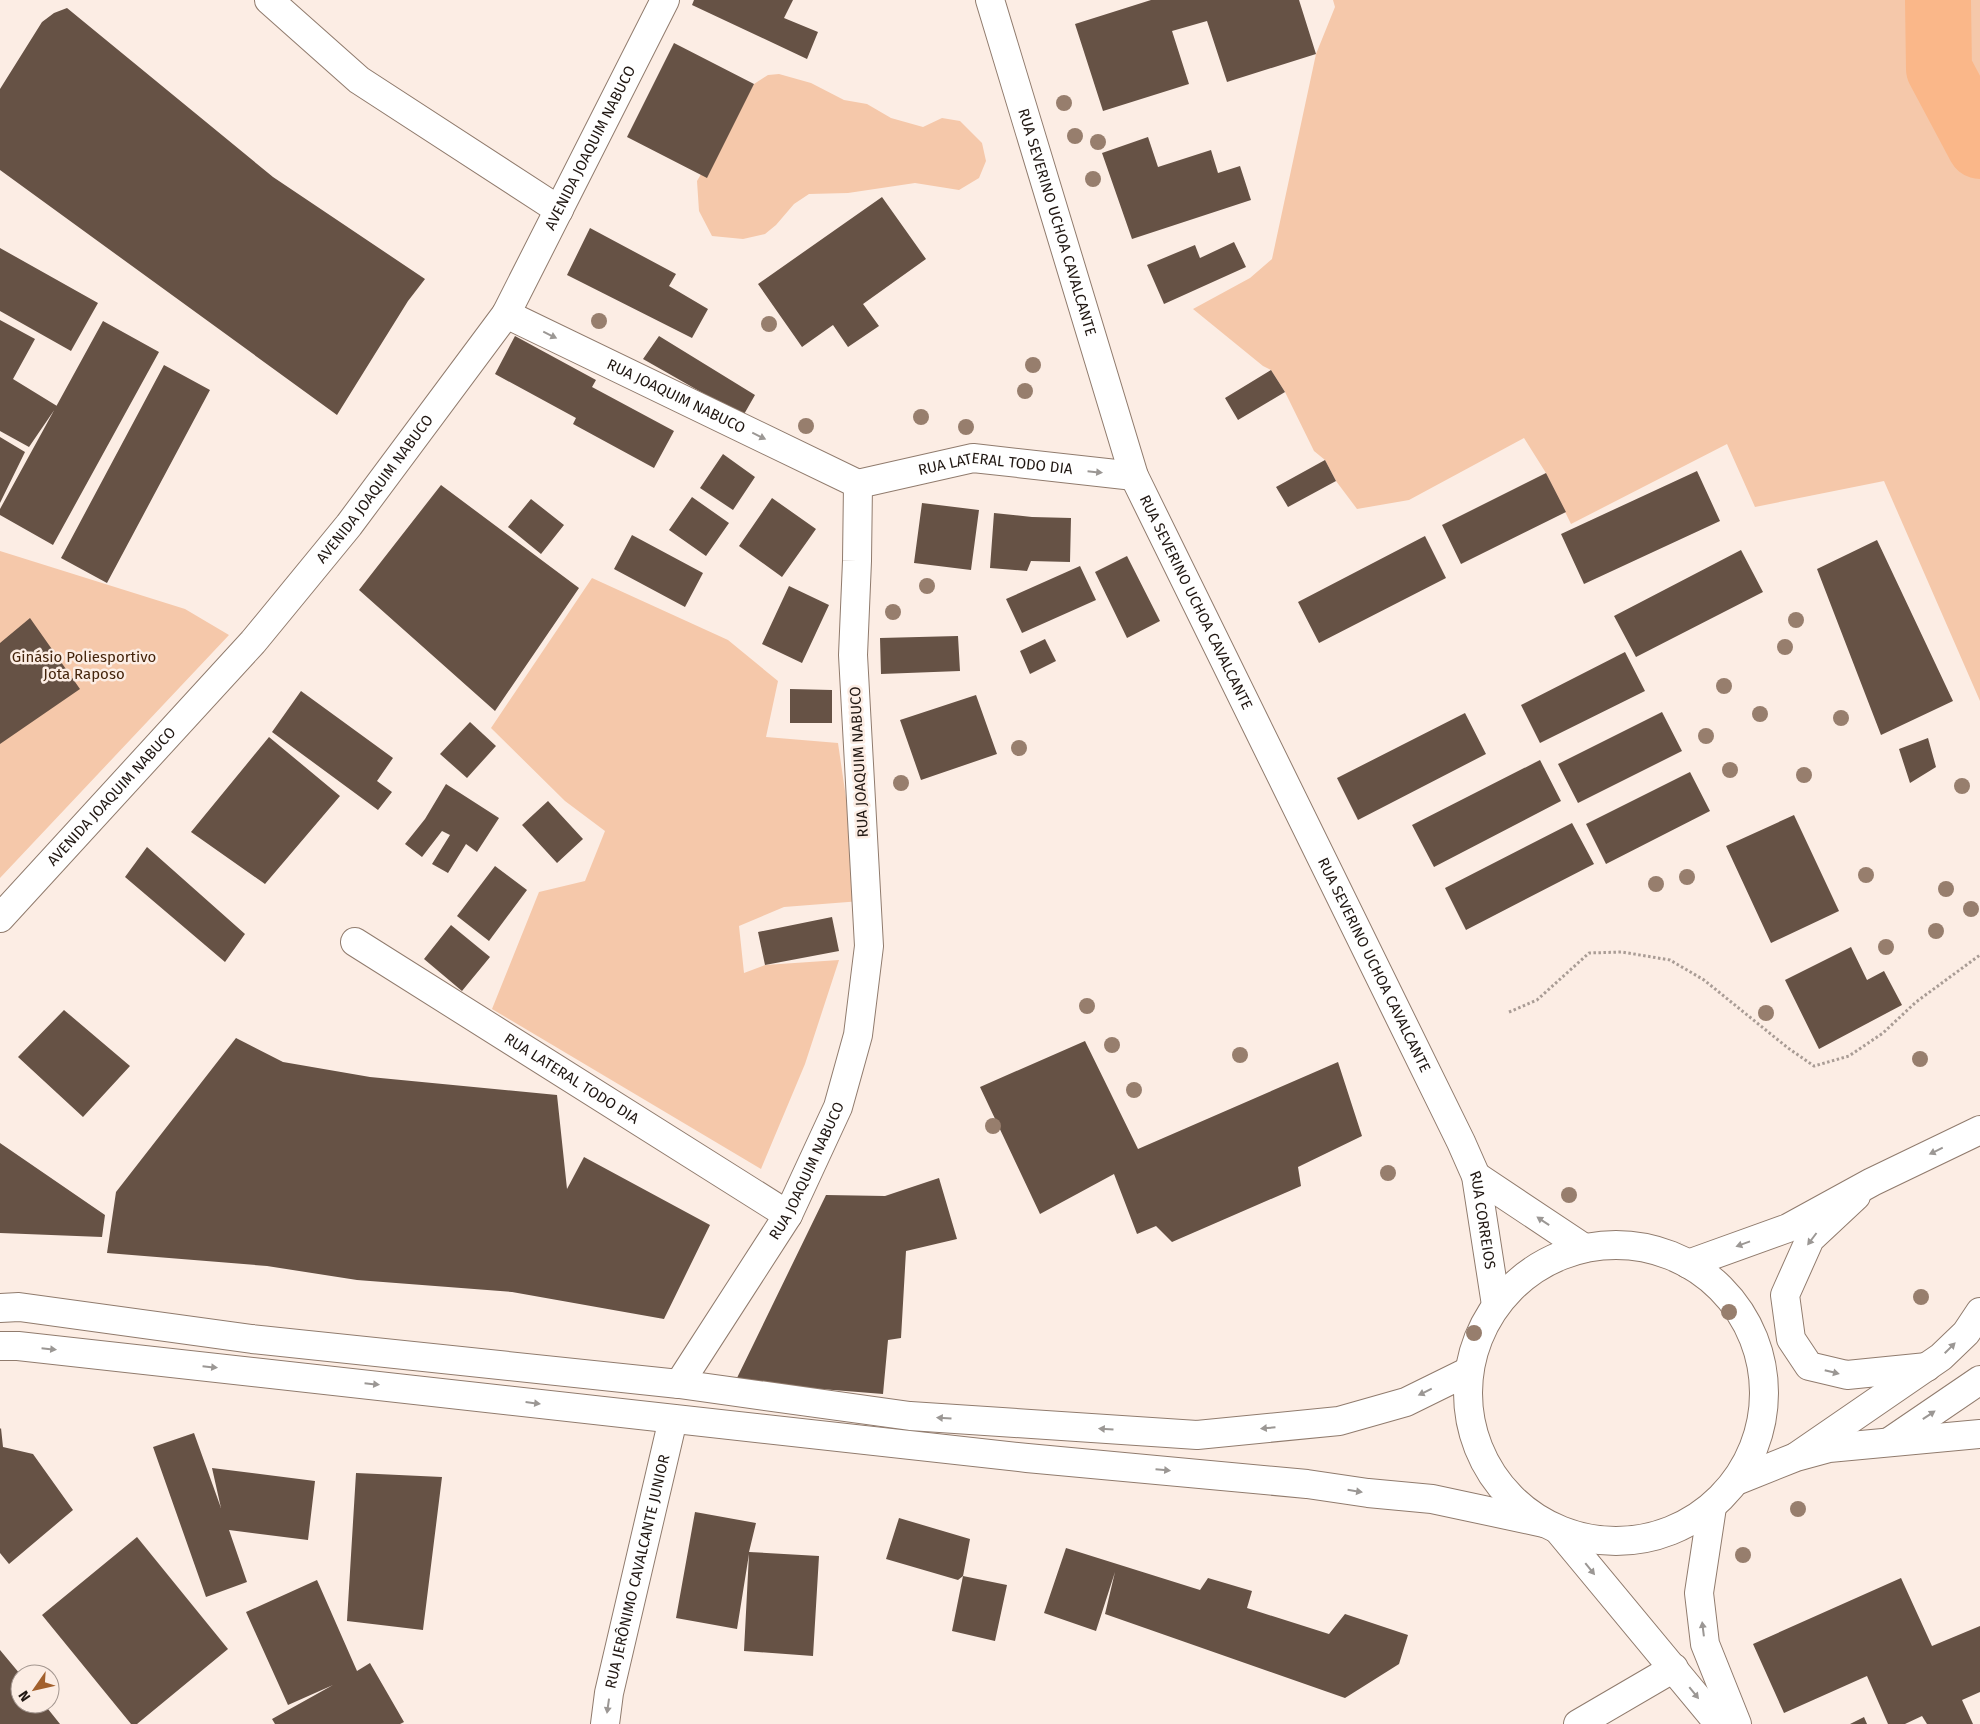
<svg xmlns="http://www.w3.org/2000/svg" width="1980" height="1724" font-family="'Fira Sans',sans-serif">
	<rect width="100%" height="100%" fill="#fcede4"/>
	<path fill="#f5c8aa" d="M1333,0H1980V701L1884,481L1755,507L1727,444L1571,524L1546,473L1524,438L1409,500L1357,509L1336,481L1325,460L1314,451L1285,392L1271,370L1263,366L1193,309L1250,278L1272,259L1316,54L1335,7Z
		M779,74L811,83L844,100L867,104L891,118L923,127L942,118L960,121L982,143L986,161L979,178L959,190L915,183L848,193L809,194L794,204L776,225L765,234L743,239L712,236L699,211L697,181L754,84L768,75Z
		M0,551L185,609L229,635L0,878Z
		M592,578L728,640L778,681L766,737L838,743L861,901L784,907L739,926L744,973L765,965L839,960L805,1064L761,1169L492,1009L539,892L585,881L605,831L565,801L491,728Z"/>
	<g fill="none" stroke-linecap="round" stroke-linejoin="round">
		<path stroke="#fab789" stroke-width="66" d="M1938,0L1939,69L1980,146"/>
	</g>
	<path fill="#665245" d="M694,0H793L784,18L818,32L807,59L692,5Z
		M1151,0H1299L1316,54L1227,82L1207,21L1172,31L1189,84L1103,111L1075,24Z
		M67,8L273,177L425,279L408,301L337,415L0,170V89L42,22L54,13Z
		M674,43L754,84L707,178L627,137Z
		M1148,137L1158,167L1211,150L1218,173L1240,166L1251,200L1132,239L1102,153Z
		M882,197L926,259L863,304L879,326L848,347L833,325L802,347L758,284Z
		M590,228L676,274L669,286L708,309L692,338L567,275Z
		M1234,242L1246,267L1164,304L1147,265L1195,245L1200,258Z
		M0,248L98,303L71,351L0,311Z
		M0,320L35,339L13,379L57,406L29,447L0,431Z
		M103,321L159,352L53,545L0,515V509Z
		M515,336L596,380L592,387L674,431L654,468L573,424L576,418L495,374Z
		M659,336L755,395L743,416L643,359Z
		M164,365L210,390L107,583L61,558Z
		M1271,370L1285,392L1238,420L1225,398Z
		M0,437L25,452L0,503Z
		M723,454L755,477L733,510L700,488Z
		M1325,460L1336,481L1288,507L1276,487Z
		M1697,471L1720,521L1584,584L1561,534Z
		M1546,473L1566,512L1461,564L1442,525Z
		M441,485L579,588L495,711L359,590Z
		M692,497L729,523L706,556L669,530Z
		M772,498L816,529L782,577L739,546Z
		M531,499L564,525L541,554L508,527Z
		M922,503L979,510L971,570L914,563Z
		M994,513L1032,517L1071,518L1070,562L1031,561L1027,571L990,568Z
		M632,535L703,573L685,607L614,569Z
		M1425,536L1446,578L1319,643L1298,602Z
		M1877,540L1953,701L1881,735L1817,569Z
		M1741,550L1763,592L1636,657L1614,616Z
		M1127,556L1160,621L1127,638L1095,572Z
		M1080,566L1096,600L1022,633L1006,599Z
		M789,586L829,605L802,663L762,644Z
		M30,618L80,689L0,744V643Z
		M958,636L960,671L881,674L880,638Z
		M1045,639L1056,661L1030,674L1020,651Z
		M1625,652L1645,691L1540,743L1521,705Z
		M790,689L832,690V723H790Z
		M301,691L393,758L377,781L392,792L378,810L272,732Z
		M976,695L997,754L921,780L900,720Z
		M1662,712L1682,751L1578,803L1558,764Z
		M1465,713L1486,754L1358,820L1337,778Z
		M470,722L496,746L467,778L440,754Z
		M269,737L340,796L265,884L191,832Z
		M1928,738L1936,767L1910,783L1899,749Z
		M1540,760L1561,801L1434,867L1412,825Z
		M1690,772L1710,811L1606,864L1586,824Z
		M446,784L499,818L477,852L466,844L448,873L432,864L450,835L442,831L422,857L405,844L425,819Z
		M548,801L583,839L557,863L522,825Z
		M1794,815L1839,911L1771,943L1726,846Z
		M1572,823L1594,864L1466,930L1445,888Z
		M147,847L245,934L225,962L125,877Z
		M495,866L527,890L489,941L457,916Z
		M832,917L839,951L765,965L758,932Z
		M451,925L490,957L462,991L424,959Z
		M1851,947L1867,980L1884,971L1902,1005L1819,1049L1785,980Z
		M64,1010L130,1066L83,1117L18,1057Z
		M236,1038L283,1062L370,1077L557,1095L567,1189L584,1157L710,1225L664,1319L512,1292L357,1280L267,1266L107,1253L116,1192Z
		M1085,1041L1138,1149L1338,1062L1362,1136L1298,1167L1301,1186L1172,1242L1156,1226L1137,1234L1114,1174L1040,1214L980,1087Z
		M0,1143L105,1215L102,1237L0,1233Z
		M939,1178L957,1239L906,1251L901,1338L888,1340L883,1394L735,1382L826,1195L885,1196Z
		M1,1428L3,1447L33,1454L73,1510L9,1564L0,1553V1429Z
		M194,1433L221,1508L212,1468L315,1481L308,1540L229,1530L247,1582L206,1597L153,1447Z
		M356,1473L442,1477L423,1630L347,1621Z
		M695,1512L756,1523L749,1552L819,1556L813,1656L744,1651L749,1554L737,1629L676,1618Z
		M899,1518L970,1539L963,1576L1007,1585L995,1641L952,1631L963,1576L958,1580L886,1559Z
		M137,1537L228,1649L137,1724H131L42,1615Z
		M1066,1548L1200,1590L1208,1578L1252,1591L1247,1608L1329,1634L1345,1614L1408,1635L1399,1664L1345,1698L1105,1614L1115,1572L1096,1631L1044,1613Z
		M1901,1578L1932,1646L1980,1626V1692L1962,1700L1973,1724H1927L1922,1716L1905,1724H1888L1867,1676L1784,1713L1753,1644Z
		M317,1580L357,1671L370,1663L404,1722L400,1724H275L272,1719L333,1685L288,1705L246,1612Z
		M0,1650L20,1674V1704H44L60,1724H0Z
		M1864,1717L1867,1724H1850Z"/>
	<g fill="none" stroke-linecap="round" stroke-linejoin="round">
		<g stroke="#907b6d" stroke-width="30">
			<g id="minor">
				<path d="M269,0L359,80L559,210"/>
				<path id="s1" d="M506,314L858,484"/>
				<path id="s2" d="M858,484L973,458L1134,476"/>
				<path id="s3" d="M355,942L788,1215"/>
				<path d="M1856,1196L1810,1239L1785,1295L1791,1339L1809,1366L1847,1375L1927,1367"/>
				<path id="s4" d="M679,1384L788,1215L838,1107L858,1035L869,946L853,655L857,561L858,484"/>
				<path d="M1889,1442L1980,1380"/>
				<path d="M1797,1456L1941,1357L1966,1333L1980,1312"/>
				<path d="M1712,1507L1699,1593L1705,1644L1737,1724"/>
				<path d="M1559,1531L1719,1724"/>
				<path id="s5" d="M605,1724L609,1693L673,1419"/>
				<path d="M1578,1724L1674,1668"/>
			</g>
		</g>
		<g stroke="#907b6d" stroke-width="30">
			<g id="major">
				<path id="s6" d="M990,0L1134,476L1461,1142L1476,1176L1496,1305"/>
				<path id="s7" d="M0,918L253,642L349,525L506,314L665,0"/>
				<path d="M1476,1176L1584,1248"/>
				<circle cx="1616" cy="1393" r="148"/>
				<path d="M1688,1264L1788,1228L1872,1182L1980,1130"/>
				<path d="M0,1308L19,1307L252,1339L679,1384L910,1416L1197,1435L1339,1421L1406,1402L1469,1371"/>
				<path d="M0,1346H18L1027,1458L1307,1484L1368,1493L1432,1499L1544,1523"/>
				<path d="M1736,1481L1796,1457L1829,1448L1980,1434"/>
			</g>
		</g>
		<path stroke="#a99c95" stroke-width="3" stroke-dasharray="2.5 2.5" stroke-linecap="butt" d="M1509,1012L1537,1000L1589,953L1622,952L1670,960L1704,980L1788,1048L1814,1066L1849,1056L1883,1033L1916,1002L1980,955"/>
		<use href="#minor" stroke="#fff" stroke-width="28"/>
		<use href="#major" stroke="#fff" stroke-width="28"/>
	</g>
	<g fill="#977e6d">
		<circle cx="1064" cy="103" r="8"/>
		<circle cx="1075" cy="136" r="8"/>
		<circle cx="1098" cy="142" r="8"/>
		<circle cx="1093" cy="179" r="8"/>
		<circle cx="599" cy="321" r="8"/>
		<circle cx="769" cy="324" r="8"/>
		<circle cx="1033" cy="365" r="8"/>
		<circle cx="1025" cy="391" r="8"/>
		<circle cx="921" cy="417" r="8"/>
		<circle cx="806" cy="426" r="8"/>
		<circle cx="966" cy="427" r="8"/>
		<circle cx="927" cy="586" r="8"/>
		<circle cx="893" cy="612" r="8"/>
		<circle cx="1796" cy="620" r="8"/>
		<circle cx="1785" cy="647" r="8"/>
		<circle cx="1724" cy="686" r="8"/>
		<circle cx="1760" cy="714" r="8"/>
		<circle cx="1841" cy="718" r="8"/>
		<circle cx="1706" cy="736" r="8"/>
		<circle cx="1019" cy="748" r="8"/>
		<circle cx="1730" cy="770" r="8"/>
		<circle cx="1804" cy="775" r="8"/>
		<circle cx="901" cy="783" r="8"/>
		<circle cx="1962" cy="786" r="8"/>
		<circle cx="1866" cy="875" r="8"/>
		<circle cx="1687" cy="877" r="8"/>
		<circle cx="1656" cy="884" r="8"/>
		<circle cx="1946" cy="889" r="8"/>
		<circle cx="1971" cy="909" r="8"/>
		<circle cx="1936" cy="931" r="8"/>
		<circle cx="1886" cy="947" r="8"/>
		<circle cx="1087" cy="1006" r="8"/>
		<circle cx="1766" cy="1013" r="8"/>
		<circle cx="1112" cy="1045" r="8"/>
		<circle cx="1240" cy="1055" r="8"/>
		<circle cx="1920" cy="1059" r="8"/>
		<circle cx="1134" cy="1090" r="8"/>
		<circle cx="993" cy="1126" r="8"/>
		<circle cx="1388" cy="1173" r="8"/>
		<circle cx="1569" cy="1195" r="8"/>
		<circle cx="1921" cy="1297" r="8"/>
		<circle cx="1729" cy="1312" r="8"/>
		<circle cx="1474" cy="1333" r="8"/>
		<circle cx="1798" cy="1509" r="8"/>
		<circle cx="1743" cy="1555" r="8"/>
	</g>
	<defs><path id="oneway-solid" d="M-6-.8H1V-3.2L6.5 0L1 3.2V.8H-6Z" transform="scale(1.25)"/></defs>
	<g fill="#9b9794">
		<use href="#oneway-solid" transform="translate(550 335) rotate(26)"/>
		<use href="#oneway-solid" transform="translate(759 436) rotate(26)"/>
		<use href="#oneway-solid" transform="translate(1095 472) rotate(6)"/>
		<use href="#oneway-solid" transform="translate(1936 1151) rotate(154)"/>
		<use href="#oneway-solid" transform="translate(1543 1221) rotate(-146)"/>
		<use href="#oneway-solid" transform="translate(1812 1239) rotate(127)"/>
		<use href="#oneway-solid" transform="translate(1743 1244) rotate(160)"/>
		<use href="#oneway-solid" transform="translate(1950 1348) rotate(-45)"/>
		<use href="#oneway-solid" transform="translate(49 1349) rotate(6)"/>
		<use href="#oneway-solid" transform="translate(210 1367) rotate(6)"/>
		<use href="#oneway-solid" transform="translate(1832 1372) rotate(14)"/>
		<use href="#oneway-solid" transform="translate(372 1384) rotate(6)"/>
		<use href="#oneway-solid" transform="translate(1425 1392) rotate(154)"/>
		<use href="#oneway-solid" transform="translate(533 1403) rotate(7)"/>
		<use href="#oneway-solid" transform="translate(1929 1415) rotate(-34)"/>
		<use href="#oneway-solid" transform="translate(944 1418) rotate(-176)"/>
		<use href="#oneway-solid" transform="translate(1268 1428) rotate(175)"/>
		<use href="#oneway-solid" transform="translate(1106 1429) rotate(-176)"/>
		<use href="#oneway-solid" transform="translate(1163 1470) rotate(5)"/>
		<use href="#oneway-solid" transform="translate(1355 1491) rotate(9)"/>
		<use href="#oneway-solid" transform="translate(1590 1569) rotate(51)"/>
		<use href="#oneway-solid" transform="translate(1703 1629) rotate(-97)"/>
		<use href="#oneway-solid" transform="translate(1694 1693) rotate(51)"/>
		<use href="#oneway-solid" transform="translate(608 1706) rotate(98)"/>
	</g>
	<g text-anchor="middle" stroke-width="5" stroke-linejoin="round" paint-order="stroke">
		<g font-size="15" fill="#201712" stroke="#fcede4">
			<text dy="5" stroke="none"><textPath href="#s7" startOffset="975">AVENIDA JOAQUIM NABUCO</textPath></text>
			<text dy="5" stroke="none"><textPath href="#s6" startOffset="232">RUA SEVERINO UCHOA CAVALCANTE</textPath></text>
			<text dy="5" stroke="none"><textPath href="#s1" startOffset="189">RUA JOAQUIM NABUCO</textPath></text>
			<text dy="5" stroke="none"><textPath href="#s2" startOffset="140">RUA LATERAL TODO DIA</textPath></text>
			<text dy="5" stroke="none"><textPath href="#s7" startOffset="570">AVENIDA JOAQUIM NABUCO</textPath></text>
			<text dy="5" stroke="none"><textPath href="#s6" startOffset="638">RUA SEVERINO UCHOA CAVALCANTE</textPath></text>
			<text transform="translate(859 762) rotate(-93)" y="5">RUA JOAQUIM NABUCO</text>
			<text dy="5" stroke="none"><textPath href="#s7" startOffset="165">AVENIDA JOAQUIM NABUCO</textPath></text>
			<text dy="5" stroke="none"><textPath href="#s6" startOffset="1042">RUA SEVERINO UCHOA CAVALCANTE</textPath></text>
			<text dy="5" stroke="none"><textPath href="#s3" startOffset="256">RUA LATERAL TODO DIA</textPath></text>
			<text dy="5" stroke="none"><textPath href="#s4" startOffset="249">RUA JOAQUIM NABUCO</textPath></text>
			<text dy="5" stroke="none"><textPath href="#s6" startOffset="1321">RUA CORREIOS</textPath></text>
			<text dy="5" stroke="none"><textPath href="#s5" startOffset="156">RUA JERÔNIMO CAVALCANTE JUNIOR</textPath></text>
		</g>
		<g font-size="15" fill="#44240b" stroke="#fcede4">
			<text x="84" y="662">Ginásio Poliesportivo<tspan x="84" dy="17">Jota Raposo</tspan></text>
		</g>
	</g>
	<g transform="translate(35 1689) rotate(236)"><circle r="24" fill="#fcede4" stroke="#a49790"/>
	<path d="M0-4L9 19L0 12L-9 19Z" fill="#a2602d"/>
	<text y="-8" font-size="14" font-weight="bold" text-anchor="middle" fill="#201712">N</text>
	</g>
</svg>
